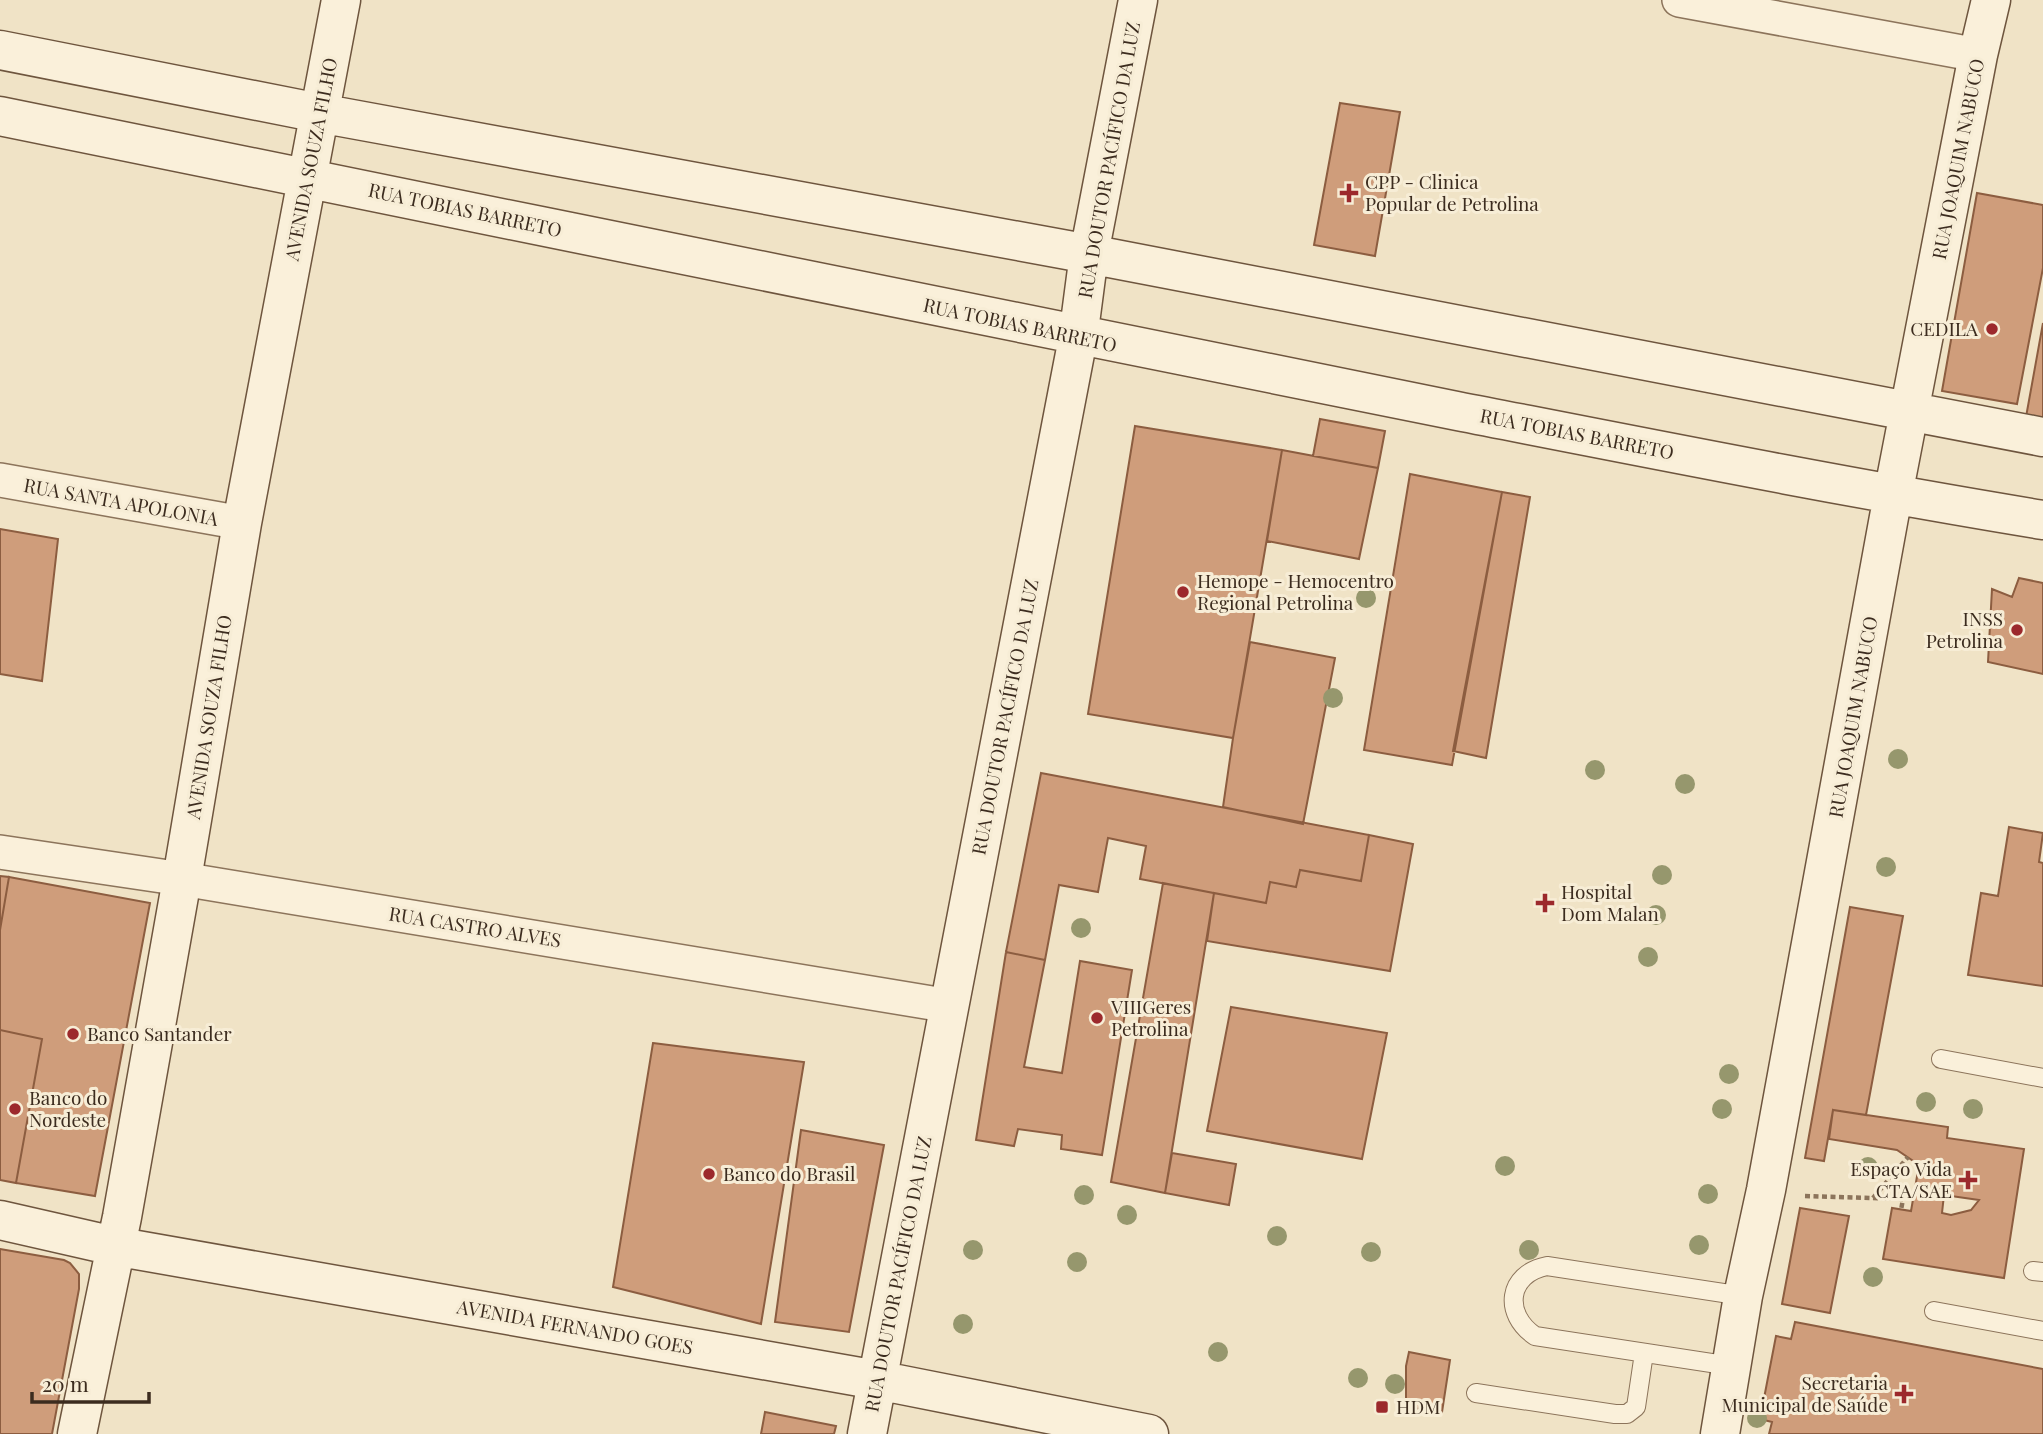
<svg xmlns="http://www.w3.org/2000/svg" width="2043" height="1434" font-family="'Playfair Display',serif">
	<rect width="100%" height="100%" fill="#f0e3c6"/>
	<path fill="#cf9d7b" stroke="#8c5d40" stroke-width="2" fill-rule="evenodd" d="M1340,103L1400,112L1375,256L1314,245Z
		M1977,193L2043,205V268L2017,404L1942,391Z
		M2043,323V420L2026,417Z
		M1320,419L1385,431L1378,468L1313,456Z
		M1135,426L1282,450L1233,738L1088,714Z
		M1282,450L1378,468L1359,559L1267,541Z
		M1410,474L1502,492L1452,765L1364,750Z
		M1502,492L1530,497L1486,758L1453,751Z
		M0,529L58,539L42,681L0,674Z
		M2019,578L2043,583V674L1988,662L1992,589L2012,597Z
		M1250,642L1335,658L1303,824L1223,807L1233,738Z
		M1041,773L1369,835L1361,881L1300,870L1296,887L1270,882L1266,903L1140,879L1146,846L1108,838L1098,892L1059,885L1045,960L1006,952Z
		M2009,827L2043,833L2039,862L2043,863V986L1968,975L1981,893L1998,896Z
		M1369,835L1413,844L1390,971L1207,941L1214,893L1266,903L1270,882L1296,887L1300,870L1361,881Z
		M0,876L9,877L0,930Z
		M9,877L150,903L95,1196L16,1183L42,1039L0,1030V930Z
		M1163,883L1214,893L1165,1193L1111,1182Z
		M1850,907L1903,916L1866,1115L1833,1110L1824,1161L1805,1158Z
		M1006,952L1045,960L1024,1067L1062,1073L1080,961L1132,970L1102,1155L1061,1149L1062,1135L1018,1129L1014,1146L976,1140Z
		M1231,1007L1387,1033L1362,1159L1207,1131Z
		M0,1030L42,1039L16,1183L0,1180Z
		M653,1043L804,1062L761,1324L613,1287Z
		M1833,1110L1948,1127L1947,1138L2024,1149L2004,1278L1883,1259L1892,1208L1911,1211L1919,1165L1897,1150L1829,1139ZM1944,1195L1979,1200L1971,1210L1951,1215L1942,1213Z
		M801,1130L884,1145L849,1332L775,1322Z
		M1172,1153L1236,1164L1229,1205L1165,1193Z
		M1800,1208L1849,1216L1830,1313L1782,1304Z
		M0,1249L64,1260L70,1263L79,1274V1289L52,1434H0Z
		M1795,1322L2043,1369V1434H1769L1772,1422L1760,1419L1776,1336L1791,1339Z
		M1409,1352L1450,1360L1442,1412L1406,1407V1366Z
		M765,1412L836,1426L834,1434H761Z"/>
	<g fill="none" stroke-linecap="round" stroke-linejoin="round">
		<g stroke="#8c745b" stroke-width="20">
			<path id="lane" d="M1941,1059L2043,1078
				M2033,1271L2043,1272
				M1934,1311L2043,1331
				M1731,1366L1535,1336C1503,1314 1507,1274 1547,1266L1743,1296
				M1476,1393L1615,1414H1627L1636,1407L1644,1353"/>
		</g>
		<g stroke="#8c745b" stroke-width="36">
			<path id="street" d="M1679,0L1978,55
				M0,480L242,523
				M0,852L182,879L950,1006"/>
		</g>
		<g stroke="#6e553e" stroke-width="41">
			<path id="secondary" d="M0,50L319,113L1089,254L2043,437
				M0,116C486,213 970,317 1457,411C1652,449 1847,488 2043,520
				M0,1220L114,1246L877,1380L1149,1434
				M77,1434L122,1217L182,879L242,523L341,0
				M867,1434L1078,338L1089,254L1138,0
				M1720,1434L1743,1296L1766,1190L1893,495L1978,55L1991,0"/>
		</g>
		<path stroke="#8c745b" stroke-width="4.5" stroke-dasharray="5 3.5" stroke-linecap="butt" d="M1805,1196L1903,1199L1901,1210
			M1873,1198L1908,1157"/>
		<use href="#lane" stroke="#faf0da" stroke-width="18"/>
		<use href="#street" stroke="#faf0da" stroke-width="33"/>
		<use href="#secondary" stroke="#faf0da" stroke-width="38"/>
	</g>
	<g fill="#96976d">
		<circle cx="1366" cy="598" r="10"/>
		<circle cx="1333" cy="698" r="10"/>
		<circle cx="1898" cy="759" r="10"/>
		<circle cx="1595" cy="770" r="10"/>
		<circle cx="1685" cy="784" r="10"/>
		<circle cx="1886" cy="867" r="10"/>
		<circle cx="1662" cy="875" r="10"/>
		<circle cx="1656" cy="915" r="10"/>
		<circle cx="1081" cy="928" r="10"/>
		<circle cx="1648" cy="957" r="10"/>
		<circle cx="1729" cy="1074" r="10"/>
		<circle cx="1926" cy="1102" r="10"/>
		<circle cx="1722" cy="1109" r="10"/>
		<circle cx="1973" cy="1109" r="10"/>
		<circle cx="1505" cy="1166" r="10"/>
		<circle cx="1868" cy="1167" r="10"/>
		<circle cx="1708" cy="1194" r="10"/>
		<circle cx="1084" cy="1195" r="10"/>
		<circle cx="1127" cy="1215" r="10"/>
		<circle cx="1277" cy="1236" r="10"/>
		<circle cx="1699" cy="1245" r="10"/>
		<circle cx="973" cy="1250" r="10"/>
		<circle cx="1529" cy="1250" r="10"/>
		<circle cx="1371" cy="1252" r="10"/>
		<circle cx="1077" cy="1262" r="10"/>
		<circle cx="1873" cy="1277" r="10"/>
		<circle cx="963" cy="1324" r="10"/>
		<circle cx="1218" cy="1352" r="10"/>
		<circle cx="1358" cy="1378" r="10"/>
		<circle cx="1395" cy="1384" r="10"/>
		<circle cx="1757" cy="1418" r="10"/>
	</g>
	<g fill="#9c292c" stroke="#f7edd6" stroke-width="2.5">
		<path d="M1345.5 182.5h7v7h7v7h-7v7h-7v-7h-7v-7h7z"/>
		<circle cx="1992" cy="329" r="7"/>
		<circle cx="1183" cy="592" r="7"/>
		<circle cx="2017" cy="630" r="7"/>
		<path d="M1541.5 892.5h7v7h7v7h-7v7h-7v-7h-7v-7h7z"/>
		<circle cx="1097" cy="1018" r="7"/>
		<circle cx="73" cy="1034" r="7"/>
		<circle cx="15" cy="1109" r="7"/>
		<circle cx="709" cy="1174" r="7"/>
		<path d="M1964.5 1169.5h7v7h7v7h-7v7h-7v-7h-7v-7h7z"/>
		<path d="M1900.5 1383.5h7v7h7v7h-7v7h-7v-7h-7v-7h7z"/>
		<rect x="1375" y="1400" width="14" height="14" rx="3.5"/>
	</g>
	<g text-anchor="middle" stroke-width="6" stroke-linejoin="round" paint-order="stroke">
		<g font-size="19" fill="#3c2c1f" stroke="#f7edd6">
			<text transform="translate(311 159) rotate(-79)" y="7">AVENIDA SOUZA FILHO</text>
			<text transform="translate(1958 159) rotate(-79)" y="7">RUA JOAQUIM NABUCO</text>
			<text transform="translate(1109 160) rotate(-80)" y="7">RUA DOUTOR PACÍFICO DA LUZ</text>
			<text transform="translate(465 210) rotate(12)" y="7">RUA TOBIAS BARRETO</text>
			<text transform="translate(1020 325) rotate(12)" y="7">RUA TOBIAS BARRETO</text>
			<text transform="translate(1577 434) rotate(11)" y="7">RUA TOBIAS BARRETO</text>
			<text transform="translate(121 502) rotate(10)" y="7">RUA SANTA APOLONIA</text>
			<text transform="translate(209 717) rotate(-81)" y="7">AVENIDA SOUZA FILHO</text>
			<text transform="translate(1005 717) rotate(-79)" y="7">RUA DOUTOR PACÍFICO DA LUZ</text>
			<text transform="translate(1853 717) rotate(-80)" y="7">RUA JOAQUIM NABUCO</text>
			<text transform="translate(475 927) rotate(9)" y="7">RUA CASTRO ALVES</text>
			<text transform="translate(898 1274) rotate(-79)" y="7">RUA DOUTOR PACÍFICO DA LUZ</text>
			<text transform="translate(575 1327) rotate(10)" y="7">AVENIDA FERNANDO GOES</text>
		</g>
		<g font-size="19" fill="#3c2c1f" stroke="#f7edd6" text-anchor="start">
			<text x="1365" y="189">CPP - Clinica<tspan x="1365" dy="22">Popular de Petrolina</tspan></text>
			<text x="1978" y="336" text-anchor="end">CEDILA</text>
			<text x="1197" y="588">Hemope - Hemocentro<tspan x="1197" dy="22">Regional Petrolina</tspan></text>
			<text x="2003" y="626" text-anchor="end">INSS<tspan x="2003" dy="22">Petrolina</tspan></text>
			<text x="1561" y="899">Hospital<tspan x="1561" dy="22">Dom Malan</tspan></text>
			<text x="1111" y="1014">VIIIGeres<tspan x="1111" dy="22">Petrolina</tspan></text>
			<text x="87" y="1041">Banco Santander</text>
			<text x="29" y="1105">Banco do<tspan x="29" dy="22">Nordeste</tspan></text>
			<text x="1952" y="1176" text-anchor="end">Espaço Vida<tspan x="1952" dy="22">CTA/SAE</tspan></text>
			<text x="723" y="1181">Banco do Brasil</text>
			<text x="1888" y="1390" text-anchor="end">Secretaria<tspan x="1888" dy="22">Municipal de Saúde</tspan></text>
			<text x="1396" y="1414">HDM</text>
		</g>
	</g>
	<path d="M32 1392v10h117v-10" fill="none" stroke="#3c2c1f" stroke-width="3.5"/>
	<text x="42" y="1392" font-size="21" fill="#3c2c1f" stroke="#f7edd6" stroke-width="5" paint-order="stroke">20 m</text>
</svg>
